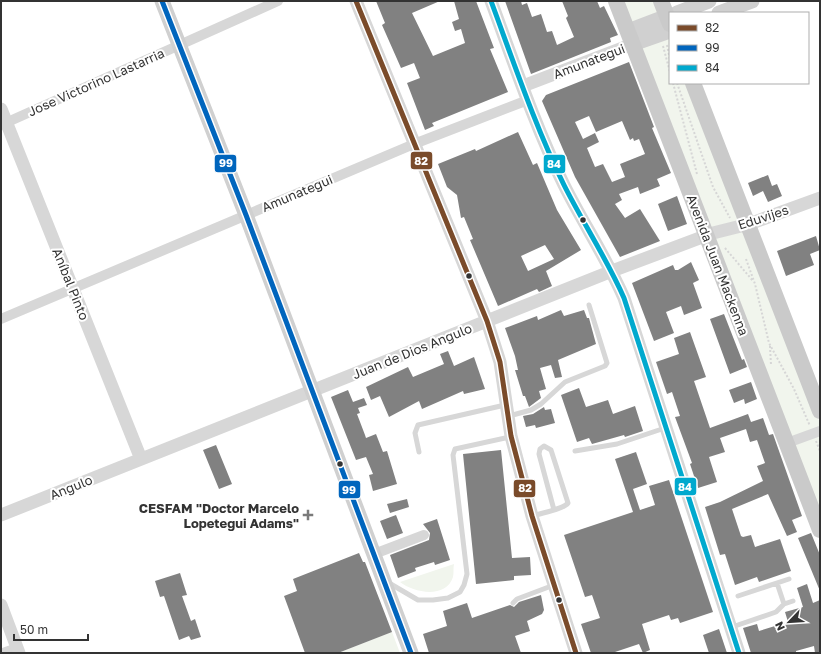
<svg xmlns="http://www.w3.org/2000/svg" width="821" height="654" font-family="'Golos Text',sans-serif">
	<rect width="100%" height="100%" fill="#fff"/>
	<path fill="#f1f5ed" d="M619,1H658L670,33V83H689L744,229L820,423V523Z
		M454,564C453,568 454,573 453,577C446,599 414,593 400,582Z
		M392,632L400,653H338Z"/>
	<path fill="#818181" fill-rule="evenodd" d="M376,1H440L412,13L433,56L465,43L461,29L455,31L452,22L459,19L454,1H476L494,48L490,49L508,92L432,123L434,126L425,130L407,83L420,78L414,63L401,68L382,25L385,23Z
		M505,1H521L522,5L527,3L532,17L541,14L547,32L552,31L557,45L574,37L566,18L568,16L562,1H597L600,8L604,6L618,35L610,38L611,42L531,74Z
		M629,62L654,127L652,128L671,173L657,179L660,186L640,194L638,187L619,194L622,200L615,204L625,218L640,209L660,241L620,257L575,177L542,101L546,95ZM589,116L596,132L622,121L630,140L633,138L634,141L639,139L645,154L620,164L625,177L612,182L603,164L595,167L587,148L599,142L595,133L583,139L575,122Z
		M518,132L533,165L537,163L557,210L581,250L546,271L552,286L539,292L537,289L498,306L470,240L473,239L464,217L461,218L457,195L447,187L438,164L475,149L476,151ZM545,245L554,259L528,271L521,256Z
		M768,175L772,186L777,184L782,196L768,202L763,191L753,196L748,183Z
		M677,196L687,224L668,231L658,204Z
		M816,236L820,250L810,254L814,265L786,276L777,251Z
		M691,262L699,280L693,283L702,308L684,315L681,306L666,312L674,333L654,341L632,283L673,265L675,270H678Z
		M561,310L564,316L584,310L587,318H589L596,344L558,360L562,377L555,378L551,365L540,368L546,389L539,391L541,398L529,407L525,396H523L515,370H518L515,356L505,328L537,316L538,320Z
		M724,314L742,360L744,359L747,367L730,374L710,319Z
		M690,332L706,377L694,381L710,428L748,414L751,422L763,418L769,435L773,434L802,516L792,520L797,532L787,536L768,494L732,509L741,536L743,537L751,535L755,547L780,539L791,571L759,582L757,577L735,585L725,554L720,555L705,507L720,502L763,481L757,466L765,463L757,440L750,442L746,429L720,438L725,452L709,457L717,482L698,488L690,464L692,463L675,417L680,416L672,392L667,394L656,362L679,354L674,338Z
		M448,351L454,366L474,357L485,389L464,394L463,391L422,409L419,401L389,417L380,396L371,400L366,387L408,367L413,377L444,364L440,354Z
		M751,382L757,399L745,404L744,399L734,403L729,390Z
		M579,388L586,407L608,400L613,414L635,406L643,431L625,437L624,435L592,444L589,438L577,442L561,395Z
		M348,390L353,402L364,398L367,405L358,408L360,413L357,414L365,435L366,438L376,434L383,452L387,451L397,484L373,491L369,475L373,474L366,457L356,460L331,397Z
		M544,407L545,410L551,409L555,423L536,428L535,425L526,427L523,416L533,414Z
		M216,445L232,484L219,489L203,450Z
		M501,450L512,558L530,557L531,575L514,576V580L476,584L463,454Z
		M636,452L647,484L633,489L640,510L655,505L649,486L669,480L713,612L680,623L678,618L671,620L669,615L642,624L650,650L643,653L639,644L612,653H591L581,624L600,618L592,595L585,597L564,535L633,512L615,459Z
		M407,499L409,507L390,513L387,504Z
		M396,515L403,533L387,539L380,521Z
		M437,519L450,560L435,565L434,562L415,568L416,571L398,578L390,555L429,540L430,533L423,524Z
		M811,533L820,555V591L798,538Z
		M359,553L363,562H365L392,632L338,653H305L284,596L297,591L293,579Z
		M180,573L187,595L182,596L191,621L195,619L201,637L191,640L189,636L179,640L164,596L160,597L155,581Z
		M807,584L813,603L820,600V653H815L814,646L796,651V653H751L743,628L757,624L759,631L788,622L785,612L803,607L797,588Z
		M541,595L544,610L542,614L527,621L530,631L515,636L521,653H429L423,634L447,626L443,611L467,603L472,618L510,605L514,607L519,602Z
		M719,629L727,653H709L703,635Z"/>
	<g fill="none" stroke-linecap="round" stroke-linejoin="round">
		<path stroke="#d6d6d6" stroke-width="2" stroke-dasharray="2 2" stroke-linecap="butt" d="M667,45L670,60
			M663,46L670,72
			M673,83L697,174
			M677,83L713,187L730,218
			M725,248L753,281
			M746,259L755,284L769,343L794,389L810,426
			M770,346L771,365
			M816,441L820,451"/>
		<path stroke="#d7d7d7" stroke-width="5" d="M509,416L531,410L541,404L565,382L605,366L607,363L589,305
			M575,451L617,444L665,428
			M419,452L415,433L418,425L505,405
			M533,516C541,513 564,509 568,503L551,450L544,446L540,449L539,454L554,510
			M389,583L418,600H433L448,598L460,592L464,585L467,574L453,455L455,449L510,437
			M777,583L784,604
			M738,596L789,579
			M513,603L517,599L554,585
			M732,627L776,612L784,604L793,601"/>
		<path stroke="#d7d7d7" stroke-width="10" d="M1,125L278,1
			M1,319L414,144L528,100
			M787,443L820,431
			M374,554L424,535
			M3,653L17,648"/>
		<path stroke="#d7d7d7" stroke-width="13" d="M356,1L487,321L500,362L511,436L532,516L576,653
			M491,1C514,63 535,126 564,185C583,223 607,259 624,298L739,653
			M523,86L633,44
			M1,109L141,459
			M1,515L612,271L713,233L749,224L820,198
			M1,605L19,653"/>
		<path stroke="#d0d0d0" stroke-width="15" d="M162,1L246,215L411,653
			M677,13L709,1
			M719,13L752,1
			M628,31L670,15
			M633,44L670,31"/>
		<path stroke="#cacaca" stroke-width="16" d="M616,1L820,530
			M661,1L670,24
			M693,83L820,411"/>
		<g stroke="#fff" stroke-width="8">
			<path id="bus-1" d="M356,1L487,321L500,362L511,436L532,516L576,653"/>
		</g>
		<g stroke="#fff" stroke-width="8">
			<path id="bus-2" d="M162,1L246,215L411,653"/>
		</g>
		<g stroke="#fff" stroke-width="8">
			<path id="bus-3" d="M491,1C514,63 535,126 564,185C583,223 607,259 624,298L739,653"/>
		</g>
		<use href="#bus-1" stroke="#7a4b2a" stroke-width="5"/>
		<use href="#bus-2" stroke="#0065bd" stroke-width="5"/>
		<use href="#bus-3" stroke="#00a9ce" stroke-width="5"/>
	</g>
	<g fill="#333" stroke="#fff" stroke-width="1.5">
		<circle cx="583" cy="220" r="3.5"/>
		<circle cx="469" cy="276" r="3.5"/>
		<circle cx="340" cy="464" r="3.5"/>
		<circle cx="559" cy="600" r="3.5"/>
	</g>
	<path fill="#7a7a7a" stroke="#fff" stroke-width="1.5" d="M306 509h4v4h4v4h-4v4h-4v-4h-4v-4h4z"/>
	<g text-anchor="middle" stroke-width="4" stroke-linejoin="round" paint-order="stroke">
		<g font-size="13" fill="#333" stroke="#fff">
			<text transform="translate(589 61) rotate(-21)" y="5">Amunategui</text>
			<text transform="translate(96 82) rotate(-24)" y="5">Jose Victorino Lastarria</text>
			<text transform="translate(297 193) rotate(-23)" y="5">Amunategui</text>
			<text transform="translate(763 217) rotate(-18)" y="5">Eduvijes</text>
			<text transform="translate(718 265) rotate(69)" y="5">Avenida Juan Mackenna</text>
			<text transform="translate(71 284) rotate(68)" y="5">Aníbal Pinto</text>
			<text transform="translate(412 351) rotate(-22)" y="5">Juan de Dios Angulo</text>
			<text transform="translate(71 487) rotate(-22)" y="5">Angulo</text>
		</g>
		<g font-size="13" font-weight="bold" fill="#333" stroke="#fff" text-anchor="end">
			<text x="299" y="513">CESFAM "Doctor Marcelo<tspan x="299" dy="15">Lopetegui Adams"</tspan></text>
		</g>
	</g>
	<g stroke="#fff" stroke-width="1.5">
		<rect x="410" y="151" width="23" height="19" rx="4" fill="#7a4b2a"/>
		<rect x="214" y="154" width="23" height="19" rx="4" fill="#0065bd"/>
		<rect x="543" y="154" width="23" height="20" rx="4" fill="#00a9ce"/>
		<rect x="674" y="477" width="23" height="19" rx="4" fill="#00a9ce"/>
		<rect x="513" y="479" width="23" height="19" rx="4" fill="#7a4b2a"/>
		<rect x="338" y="480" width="23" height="19" rx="4" fill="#0065bd"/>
	</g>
	<g font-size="11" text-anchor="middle" font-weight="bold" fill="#fff">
		<text x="421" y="165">82</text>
		<text x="226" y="167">99</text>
		<text x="554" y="168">84</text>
		<text x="685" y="491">84</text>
		<text x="525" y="492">82</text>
		<text x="349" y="494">99</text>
	</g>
	<rect width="821" height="654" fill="none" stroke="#333333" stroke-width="4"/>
	<rect x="669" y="12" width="140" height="72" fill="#ffffff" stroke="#adadad"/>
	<rect x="677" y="25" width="20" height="6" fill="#7a4b2a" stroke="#adadad"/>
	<text x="705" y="32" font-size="12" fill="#333333">82</text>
	<rect x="677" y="45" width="20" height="6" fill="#0065bd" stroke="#adadad"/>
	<text x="705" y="52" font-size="12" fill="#333333">99</text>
	<rect x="677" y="65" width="20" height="6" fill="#00a9ce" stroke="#adadad"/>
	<text x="705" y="72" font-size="12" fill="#333333">84</text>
	<g transform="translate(789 622) rotate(245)" stroke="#ffffff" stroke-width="3" paint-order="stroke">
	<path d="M0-3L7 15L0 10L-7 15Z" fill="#333333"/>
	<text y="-6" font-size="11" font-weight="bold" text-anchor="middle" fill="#333333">N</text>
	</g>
	<path d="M14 634v6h74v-6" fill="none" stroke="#333333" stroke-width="2"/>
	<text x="20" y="634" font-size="12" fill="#333333" stroke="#ffffff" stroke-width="3" paint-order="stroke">50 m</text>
</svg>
